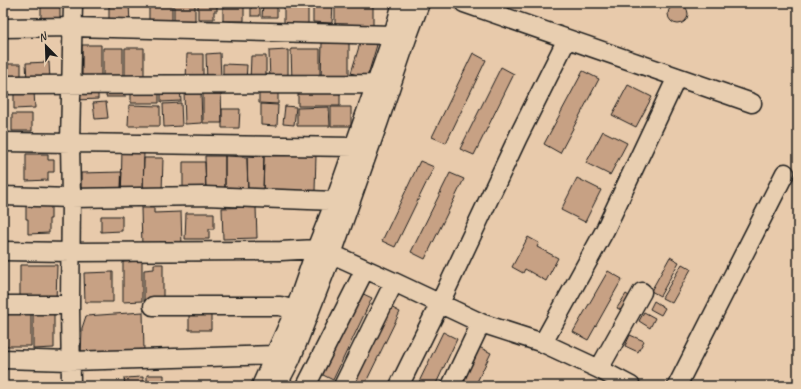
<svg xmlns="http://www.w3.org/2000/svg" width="801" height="389" font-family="Caveat,sans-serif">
	<rect width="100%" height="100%" fill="#e8caab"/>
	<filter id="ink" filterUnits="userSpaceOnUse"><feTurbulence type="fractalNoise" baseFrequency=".025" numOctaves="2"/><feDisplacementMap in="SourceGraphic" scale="8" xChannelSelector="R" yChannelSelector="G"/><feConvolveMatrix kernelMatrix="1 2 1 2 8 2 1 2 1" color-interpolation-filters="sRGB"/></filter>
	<g filter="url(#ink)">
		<path fill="#c7a184" stroke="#1c1c1c" d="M41,3H60V21H41Z
			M109,3H129L130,24L109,25Z
			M149,3H172V27L149,28Z
			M174,3H195V25H174Z
			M198,3H217V11H214V19H198Z
			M223,3H244V21H223Z
			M251,3H260V16H251Z
			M263,3H277V17H262Z
			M284,3H308V26H284Z
			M313,3H333L332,23L313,22Z
			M335,3H373V28H335Z
			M668 14a10 10 0 1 1 20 0a10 10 0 1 1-20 0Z
			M361,40L377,45L367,78L351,73Z
			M322,43H349V79H321Z
			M82,45H101V79H82Z
			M103,48H123V79H103Z
			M125,48H144V79H125Z
			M291,49H320V81L292,82Z
			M288,50V82H270L269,51Z
			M220,53L221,81H207L206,54Z
			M473,53L486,60L446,143L432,137Z
			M187,54H203V81H186Z
			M251,56H266V82H250Z
			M49,62L50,80L27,81L26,63Z
			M3,64H21V81H3Z
			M223,64L247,65L246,81H223Z
			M501,67L514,74L474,155L460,149Z
			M583,71L599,79L560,153L544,144Z
			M628,85L652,97L636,127L612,115Z
			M98,86V99L77,100L76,87Z
			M107,86H125V97H106Z
			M161,87H180L181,101L161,102Z
			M298,87H340V106H298Z
			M131,89L159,90V103H131Z
			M259,89L278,90V104L259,103Z
			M203,90H221L222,123H203Z
			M14,92H34L35,108L14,109Z
			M184,92H201L202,123L185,124Z
			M106,102L108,118L95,119L93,103Z
			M181,103L182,126L164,127L163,104Z
			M261,104L278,105L277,126L261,125Z
			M129,105L160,106V126H128Z
			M285,106L296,107L294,125L283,124Z
			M329,107L330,126H297V108Z
			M331,107H351V126H331Z
			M222,109H240L239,128H222Z
			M12,114H32V131H12Z
			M603,131L627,143L610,175L586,163Z
			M122,150L144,151L143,192H121Z
			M26,154H48V160H54V172H48V180L26,181Z
			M316,155L315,191L263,193L264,156Z
			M205,156H225V193H206Z
			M225,156L247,157L248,193H225Z
			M264,156L263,193H248L247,157Z
			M144,158H163L162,192H143Z
			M420,161L434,167L395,247L382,241Z
			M183,162H205L206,193L183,192Z
			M122,172L121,192H81V173Z
			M450,173L464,179L425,259L411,252Z
			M577,178L601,190L585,222L561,210Z
			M51,200V219H49V233L28,234V219H26V201Z
			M256,207L257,238L223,239L222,208Z
			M141,208H154V213L181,212L182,246L142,247Z
			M186,213H214V229H209V239H185Z
			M101,216H122V231L101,232Z
			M528,237L539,243L537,247L558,258L546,281L525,269L523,273L512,267Z
			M670,257L679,262L660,296L651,291Z
			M142,261V301L123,302V262Z
			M154,264H163V301H144V270L154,269Z
			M682,264L691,269L672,303L662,298Z
			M20,265H57L56,303H20Z
			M608,271L622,279L588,340L573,332Z
			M113,272V302H85L84,273Z
			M357,291L372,298L333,380L319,373Z
			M626,294L632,298L623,311L617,308Z
			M654,301L665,308L661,315L650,309Z
			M387,305L400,312L364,386H348Z
			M189,311H211V330H189Z
			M143,312L144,351L81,356L82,328L86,316Z
			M644,312L655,318L650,328L639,321Z
			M3,313H31V346H3Z
			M33,314H54V348L33,349Z
			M443,332L457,339L435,386H417Z
			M630,335L644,341L638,352L625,346Z
			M477,346L491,353L475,386H458Z
			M147,375H164V386H147Z
			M143,377V386H125L124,378Z"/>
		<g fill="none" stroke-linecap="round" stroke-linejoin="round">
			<g stroke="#1c1c1c" stroke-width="21">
				<path id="minor" d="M464,3L752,103
					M3,28L72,27L393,35L404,38
					M3,85L375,84
					M3,142L354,147
					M3,196L71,198L205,196L335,201
					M3,251L71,252L281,251L316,249L332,254L394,282L481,323L543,343L599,369L631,386
					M3,305H70
					M153,306H280L295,310
					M543,343L605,230L677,77
					M3,359L70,361L275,355L286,358
					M599,369L642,292
					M71,386L70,305L71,198L70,143L73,3
					M261,386L295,310L316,249L335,201L393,35L402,3
					M277,386L291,359L332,254L379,121L407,38L420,3
					M306,386L365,269
					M343,386L394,282
					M399,386L440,303L518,137L567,39
					M451,386L481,323
					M677,386L785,173"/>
			</g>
			<use href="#minor" stroke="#e8ceb0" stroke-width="18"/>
		</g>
	</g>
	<rect width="801" height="389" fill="none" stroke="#e8ceb0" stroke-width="16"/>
	<rect x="8" y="8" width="785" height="373" fill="none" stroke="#1c1c1c" stroke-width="1.5" filter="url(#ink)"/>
	<g transform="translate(46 46) rotate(337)" stroke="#e8ceb0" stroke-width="3" paint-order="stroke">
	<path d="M0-3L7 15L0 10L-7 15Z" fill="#1c1c1c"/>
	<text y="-6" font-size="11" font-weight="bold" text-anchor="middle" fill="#1c1c1c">N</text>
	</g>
</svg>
